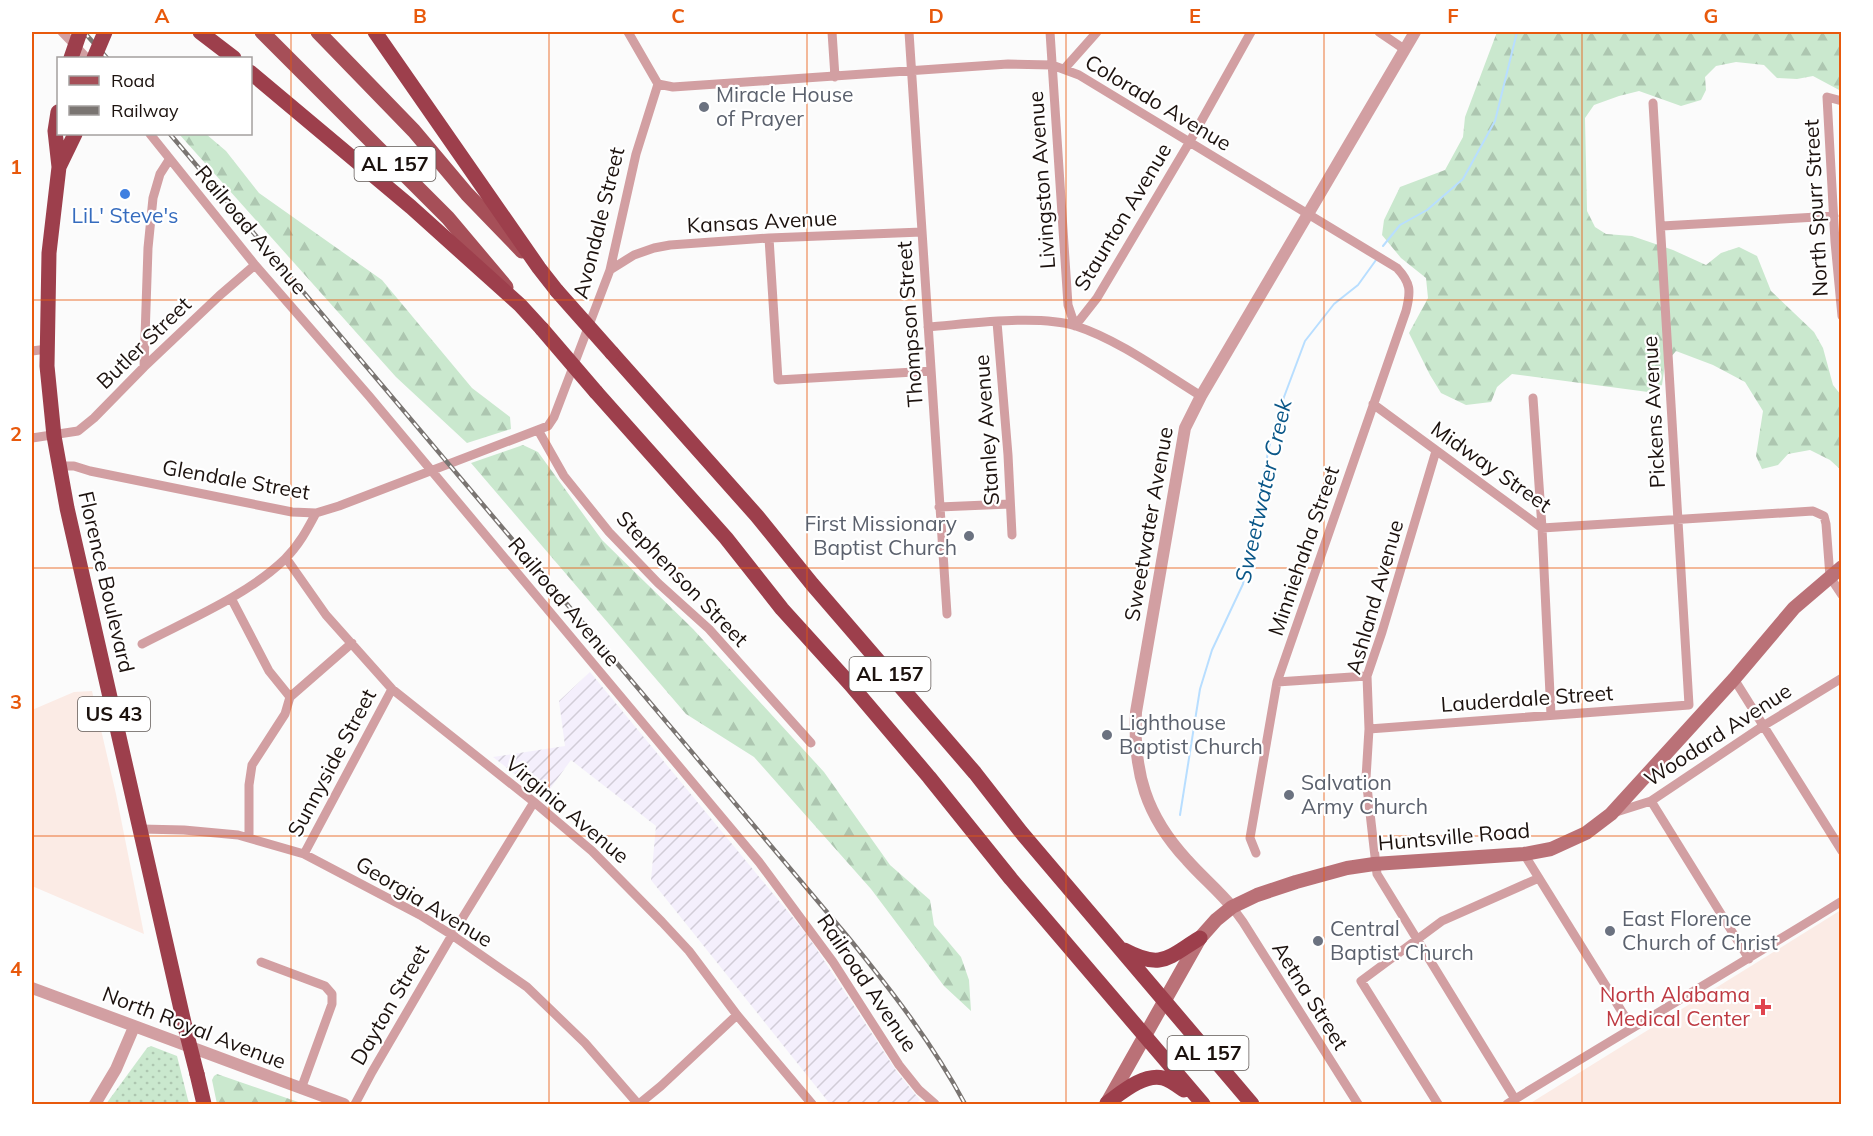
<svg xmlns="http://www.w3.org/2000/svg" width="1873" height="1136" font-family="Mulish,sans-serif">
	<defs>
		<pattern id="industrial-furrows" width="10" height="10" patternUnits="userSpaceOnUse" patternTransform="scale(1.5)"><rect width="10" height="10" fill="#f4effc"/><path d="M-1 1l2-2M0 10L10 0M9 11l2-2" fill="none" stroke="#d1ccd7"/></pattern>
		<pattern id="green-dots" width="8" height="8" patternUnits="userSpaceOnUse" patternTransform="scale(1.5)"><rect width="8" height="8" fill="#cae8ce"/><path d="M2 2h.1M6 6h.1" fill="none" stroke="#adc6b0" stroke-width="1.8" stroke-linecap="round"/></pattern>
		<pattern id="forest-firs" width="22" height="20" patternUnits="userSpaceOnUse" patternTransform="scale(1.5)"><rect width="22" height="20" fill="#cae8ce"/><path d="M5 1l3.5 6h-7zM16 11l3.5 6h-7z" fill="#adc6b0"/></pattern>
	</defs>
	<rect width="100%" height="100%" fill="#fbfbfb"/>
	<path fill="#fbebe5" d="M92,691L116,794L144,934L32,886V710L74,692Z
		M1841,910V1104H1529Z"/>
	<path fill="url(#industrial-furrows)" d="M590,672L808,936L897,1072L920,1100L915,1104H830L651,880L656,826L571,760L544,797L493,757L565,746L559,701Z"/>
	<path fill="url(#green-dots)" d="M151,1046L177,1056L189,1104H106L147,1048Z"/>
	<path fill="url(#forest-firs)" d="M1497,32H1841V91L1813,76L1797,79L1777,78L1764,65L1736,62L1716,66L1705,77L1706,90L1701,100L1681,106L1639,91L1619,96L1594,105L1585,118L1587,211L1595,227L1606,234L1632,236L1673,250L1706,265L1721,253L1739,247L1757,256L1771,291L1814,332L1823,348L1833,385L1841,395V470L1830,460L1810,450L1788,454L1778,465L1762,469L1756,456L1763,411L1745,382L1713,365L1676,351L1665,364L1662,385L1648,392L1512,374L1497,387L1491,402L1466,405L1441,393L1430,375L1409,333L1428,298L1426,278L1401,258L1382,235L1384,220L1400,187L1445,170L1463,137L1465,117Z
		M179,134H206L226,151L259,193L382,280L472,388L510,417L511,429L467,443L396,377Z
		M523,445L538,452L602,540L693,629L824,772L890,865L930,900L934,925L961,957L969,980L971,1011L944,986L871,889L754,757L686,714L471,463Z
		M217,1074L304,1104H217L212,1080L214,1076Z"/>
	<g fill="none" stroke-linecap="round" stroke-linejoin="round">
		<path stroke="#b8deff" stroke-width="2" d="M1383,246L1400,225L1427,210L1463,179L1495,121L1517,32
			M1180,815L1200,689L1212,650L1243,584L1269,447L1284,397L1305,341L1334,304L1358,285L1376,260"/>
		<path stroke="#d29fa2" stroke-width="9" d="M62,32L87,58
			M628,32L658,84
			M832,32L835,77
			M909,32L947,614
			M1050,32L1068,305L1075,326
			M1379,32L1404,49
			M1065,68L1097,32
			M658,84L673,87L1008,64L1052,65L1079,75L1397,268C1411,283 1411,291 1406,311L1277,682L1250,838L1256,853
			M1842,101L1827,97L1835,242L1842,316
			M1653,103L1689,705
			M150,134L255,265L369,396L759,862L833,962L899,1065L919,1090L935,1104
			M1662,226L1834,216
			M769,238L778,380L931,371
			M610,270L634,255L654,248L670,245L769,238L922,232
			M997,322L1008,455L1012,535
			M1075,326L1097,298L1189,143L1251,32
			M928,327C968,324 1038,314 1076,326C1119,340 1162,372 1201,396
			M32,351L47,349
			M144,367L148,248L153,198L160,174L169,160
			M1533,398L1542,528L1551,715
			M1373,404L1542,528L1813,511L1824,516L1826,524L1830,577L1842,595
			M538,430L564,476L609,532L658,583L709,629L811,743
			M32,438L78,431L94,418L144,367L219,296L255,265
			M1436,451L1382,632L1367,676L1369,729L1366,778L1377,874L1515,1099
			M59,466H74L90,471L292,512L316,513L339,506L548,426L554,417L610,270L636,154L658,84
			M939,507L1010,504
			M286,558L326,615L392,689L534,802L592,851L662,922L689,951L737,1015L812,1104
			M231,598L269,671L290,697
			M142,644C188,620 248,595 285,559C299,545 307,530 316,513
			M1734,679L1842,851
			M1277,682L1367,676
			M1369,729L1689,705
			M1651,801L1749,959
			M1613,813L1651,801L1763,726L1842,678
			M141,829L184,830L238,835L304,854L420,915L452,935L527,987L585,1043L638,1104
			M249,838V785L252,765L285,714L290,697L352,643
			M304,854L392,689
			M1524,854L1632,1028
			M1232,907L1243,922L1358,1104
			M261,962L325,986L332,994V1004L301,1089
			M355,1104L372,1072L452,935L534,802
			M639,1104L661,1086L737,1015
			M1438,1104L1361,981L1442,921L1539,878
			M1507,1104C1618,1036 1731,970 1842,901"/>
		<path stroke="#d29fa2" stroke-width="12" d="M1232,907C1218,890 1201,876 1187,860C1146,816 1133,772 1136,712L1185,428L1201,396L1415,32
			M32,988L344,1104
			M95,1104L116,1069L134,1027"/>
		<path stroke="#ba7177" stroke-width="14" d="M1107,1103L1200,938L1216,920L1232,907L1257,895L1296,882L1347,868L1374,864L1524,854L1551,849L1586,833L1611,814L1734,679L1794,608L1842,567"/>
		<path stroke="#a64f58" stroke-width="15" d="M262,32L448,218L506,287
			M318,32L414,131L467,194L522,251"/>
		<path stroke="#9d3f4c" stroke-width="15" d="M200,32L234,58
			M375,32L539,268L557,291
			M250,72L411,207L520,305L542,329
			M58,112L55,131L59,167L49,253L47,366L54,436L67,508L185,1027
			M59,167L75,134
			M612,353L757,516L812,584L975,773L1021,832L1252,1104
			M596,392L726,538L782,609L850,684L929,777L1011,879L1203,1104
			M1124,950C1162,970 1167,958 1200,938
			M197,1074L204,1104
			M1107,1103C1121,1093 1144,1073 1163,1078C1170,1080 1178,1086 1184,1090"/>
		<g stroke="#7a7572" stroke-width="4.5">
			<path id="rail" d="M84,32L107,58
				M170,134L848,937C891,990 933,1044 965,1104"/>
		</g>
		<use href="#rail" stroke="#fff" stroke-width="2" stroke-dasharray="7" stroke-linecap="butt"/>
		<path stroke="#9d3f4c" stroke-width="15" d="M71,58L80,32
			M94,58L105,32
			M557,291L612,353
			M542,329L596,392
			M185,1027L197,1074"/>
	</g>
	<path fill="none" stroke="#e8590c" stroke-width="1.5" stroke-opacity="0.55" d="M291,32V1104M549,32V1104M807,32V1104M1066,32V1104M1324,32V1104M1582,32V1104M32,300H1842M32,568H1842M32,836H1842"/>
	<g fill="#6b7280" stroke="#fff" stroke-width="2">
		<circle cx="704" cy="107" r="6"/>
		<circle cx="969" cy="536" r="6"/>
		<circle cx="1107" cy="735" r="6"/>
		<circle cx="1289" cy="795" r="6"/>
		<circle cx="1610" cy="931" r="6"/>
		<circle cx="1318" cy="941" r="6"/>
	</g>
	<circle fill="#3f7fe0" stroke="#fff" stroke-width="2" cx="125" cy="194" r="6"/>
	<path fill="#e0444e" stroke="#fff" stroke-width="2" d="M1760 998h6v6h6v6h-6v6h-6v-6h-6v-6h6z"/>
	<g text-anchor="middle" stroke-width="4.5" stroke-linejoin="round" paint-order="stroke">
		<g fill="#fff" stroke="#605956" stroke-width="1.5">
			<rect x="354.5" y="147" width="81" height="34" rx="4.5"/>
			<rect x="849.5" y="657" width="81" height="34" rx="4.5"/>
			<rect x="78" y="697" width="72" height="34" rx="4.5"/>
			<rect x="1167.5" y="1036" width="81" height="34" rx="4.5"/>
		</g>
		<g font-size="20" font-weight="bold" fill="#1c120e">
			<text x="395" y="171">AL 157</text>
			<text x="890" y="681">AL 157</text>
			<text x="114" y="721">US 43</text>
			<text x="1208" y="1060">AL 157</text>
		</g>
		<g font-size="21" fill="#5b616d" stroke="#fff" text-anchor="start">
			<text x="716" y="102">Miracle House<tspan x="716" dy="24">of Prayer</tspan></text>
			<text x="957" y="531" text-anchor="end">First Missionary<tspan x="957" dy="24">Baptist Church</tspan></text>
			<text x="1119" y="730">Lighthouse<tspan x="1119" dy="24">Baptist Church</tspan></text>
			<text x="1301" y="790">Salvation<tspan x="1301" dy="24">Army Church</tspan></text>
			<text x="1622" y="926">East Florence<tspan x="1622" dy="24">Church of Christ</tspan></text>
			<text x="1330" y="936">Central<tspan x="1330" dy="24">Baptist Church</tspan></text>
		</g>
		<g font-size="21" fill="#1c120e" stroke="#fff">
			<text transform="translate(1158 103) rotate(31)" y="7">Colorado Avenue</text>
			<text transform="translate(1042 180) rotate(-94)" y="7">Livingston Avenue</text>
			<text transform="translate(1816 208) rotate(-93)" y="7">North Spurr Street</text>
			<text transform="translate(1123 217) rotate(-59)" y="7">Staunton Avenue</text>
			<text transform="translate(762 222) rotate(-3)" y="7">Kansas Avenue</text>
			<text transform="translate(599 223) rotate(-76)" y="7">Avondale Street</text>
			<text transform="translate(251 230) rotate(50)" y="7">Railroad Avenue</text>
			<text transform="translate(910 324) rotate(-94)" y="7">Thompson Street</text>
			<text transform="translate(144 343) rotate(-44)" y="7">Butler Street</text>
			<text transform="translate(1654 412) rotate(-93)" y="7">Pickens Avenue</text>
			<text transform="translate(987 430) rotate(-94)" y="7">Stanley Avenue</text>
			<text transform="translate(1491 467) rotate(35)" y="7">Midway Street</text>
			<text transform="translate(236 480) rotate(10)" y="7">Glendale Street</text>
			<text transform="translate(1149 524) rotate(-80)" y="7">Sweetwater Avenue</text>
			<text transform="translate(1304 551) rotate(-71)" y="7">Minniehaha Street</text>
			<text transform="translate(682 579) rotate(46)" y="7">Stephenson Street</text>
			<text transform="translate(106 582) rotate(77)" y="7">Florence Boulevard</text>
			<text transform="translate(1375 597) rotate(-74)" y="7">Ashland Avenue</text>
			<text transform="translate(564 602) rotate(50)" y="7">Railroad Avenue</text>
			<text transform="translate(1527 699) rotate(-4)" y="7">Lauderdale Street</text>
			<text transform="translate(1718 735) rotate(-33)" y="7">Woodard Avenue</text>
			<text transform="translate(332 763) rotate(-62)" y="7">Sunnyside Street</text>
			<text transform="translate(567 810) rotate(40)" y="7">Virginia Avenue</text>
			<text transform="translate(1454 837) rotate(-5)" y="7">Huntsville Road</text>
			<text transform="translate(424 902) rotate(31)" y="7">Georgia Avenue</text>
			<text transform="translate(867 983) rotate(56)" y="7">Railroad Avenue</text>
			<text transform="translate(1310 996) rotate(58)" y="7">Aetna Street</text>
			<text transform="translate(390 1005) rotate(-60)" y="7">Dayton Street</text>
			<text transform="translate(194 1028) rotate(21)" y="7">North Royal Avenue</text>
		</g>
		<g font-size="21" fill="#366cbe" stroke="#fff">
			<text x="125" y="223">LiL' Steve's</text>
		</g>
		<g font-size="21" fill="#be3a42" stroke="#fff" text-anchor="end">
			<text x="1750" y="1002">North Alabama<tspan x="1750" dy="24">Medical Center</tspan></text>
		</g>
		<g font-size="22" font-style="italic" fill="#0a5788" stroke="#fff">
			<text transform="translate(1263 491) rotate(-77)" y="8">Sweetwater Creek</text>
		</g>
	</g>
	<rect width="1873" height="1136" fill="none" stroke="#ffffff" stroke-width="66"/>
	<rect x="57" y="57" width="195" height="78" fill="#ffffff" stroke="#a4a09f" stroke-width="1.5"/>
	<rect x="69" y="76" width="30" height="9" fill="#a64f58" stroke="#a4a09f" stroke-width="1.5"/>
	<text x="111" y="87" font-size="18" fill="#1c120e">Road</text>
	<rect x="69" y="106" width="30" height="9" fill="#7a7572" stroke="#a4a09f" stroke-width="1.5"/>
	<text x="111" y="117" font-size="18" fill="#1c120e">Railway</text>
	<rect x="33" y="33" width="1807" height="1070" fill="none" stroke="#e8590c" stroke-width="2"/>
	<g font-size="20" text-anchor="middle" font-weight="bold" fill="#e8590c">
		<text x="162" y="23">A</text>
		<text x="420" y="23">B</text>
		<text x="678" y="23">C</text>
		<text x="936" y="23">D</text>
		<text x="1195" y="23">E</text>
		<text x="1453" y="23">F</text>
		<text x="1711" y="23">G</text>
		<text x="16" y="174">1</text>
		<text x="16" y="441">2</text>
		<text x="16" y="709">3</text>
		<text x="16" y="976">4</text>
	</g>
</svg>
